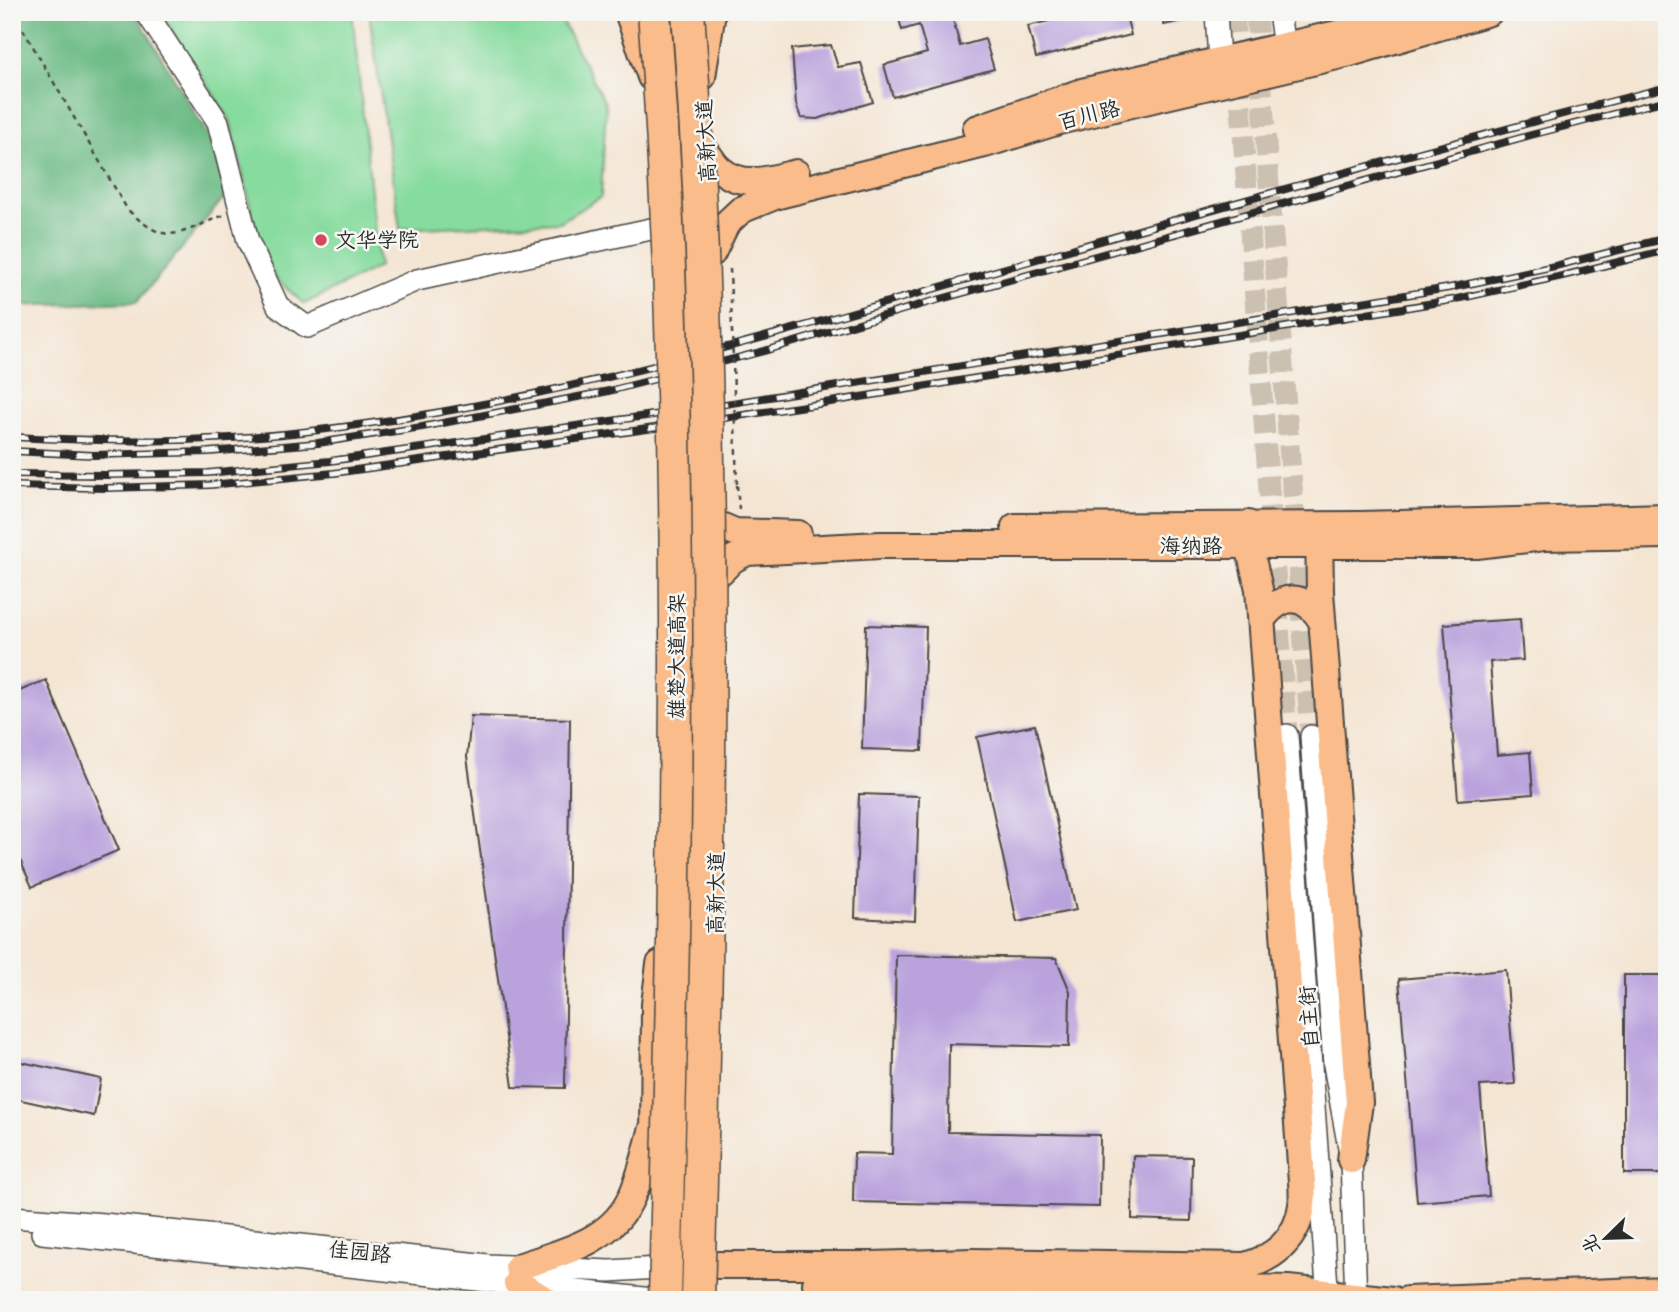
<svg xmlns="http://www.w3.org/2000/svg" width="1679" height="1312" font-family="Pangolin,'LXGW WenKai TC',sans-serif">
	<rect width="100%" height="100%" fill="#f6f6f2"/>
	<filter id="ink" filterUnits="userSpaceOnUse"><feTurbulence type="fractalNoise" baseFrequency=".0143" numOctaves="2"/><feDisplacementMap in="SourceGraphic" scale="14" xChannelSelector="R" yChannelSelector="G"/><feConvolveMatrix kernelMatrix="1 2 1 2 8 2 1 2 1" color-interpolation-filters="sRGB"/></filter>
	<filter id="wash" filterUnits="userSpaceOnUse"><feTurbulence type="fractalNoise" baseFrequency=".00686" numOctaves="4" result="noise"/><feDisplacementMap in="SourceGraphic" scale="28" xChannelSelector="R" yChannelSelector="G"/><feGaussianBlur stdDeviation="1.57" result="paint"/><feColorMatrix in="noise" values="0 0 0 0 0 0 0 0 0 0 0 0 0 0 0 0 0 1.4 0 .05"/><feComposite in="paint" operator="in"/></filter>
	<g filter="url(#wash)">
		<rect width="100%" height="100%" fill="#f4e5d3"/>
		<path fill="#86db9e" stroke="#588364" stroke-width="2" d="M160,12H352L379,267L304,304L275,278L259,243L230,120Z
			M369,12H557L606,105L601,197L559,222L400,229Z"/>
		<path fill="#6cbb85" stroke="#4c7358" stroke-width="2" d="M12,12H135L208,136L227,194L137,302L12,306Z"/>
		<g id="blocks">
			<path fill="#baa2dd" d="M897,12H937L938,15L951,12L960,46L985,39L994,69L893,97L884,65L927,53L919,25L902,30Z
				M1074,12H1125L1131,35L1036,58L1028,26L1074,15Z
				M1160,12H1193L1194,18L1164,25Z
				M831,45L838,67L861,63L873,102L817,119L801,118L796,104L792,49Z
				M1520,619L1523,660L1490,662L1497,755L1530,752L1533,794L1458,800L1444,624Z
				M866,625L926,627L922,751L862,749Z
				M46,680L119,850L32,887L12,842V694Z
				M471,716L570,719L565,1088L513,1087L467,757Z
				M1035,725L1076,910L1017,922L977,737Z
				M859,794L919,796L915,921L855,918Z
				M896,955L1056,958L1070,991L1069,1047L949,1044L948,1132L1100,1135L1099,1207L853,1202L854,1153L892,1154Z
				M1506,970L1515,1084L1480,1086L1489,1196L1417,1202L1399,979Z
				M1624,975H1667V1174H1624Z
				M12,1060L101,1079L94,1116L12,1098Z
				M1133,1156L1192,1157L1191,1221L1132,1219Z"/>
		</g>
	</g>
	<g filter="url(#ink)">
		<use href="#blocks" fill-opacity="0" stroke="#494744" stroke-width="2"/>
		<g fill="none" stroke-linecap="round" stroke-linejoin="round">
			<path stroke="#ccc0b1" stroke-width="21" stroke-dasharray="21 10" stroke-linecap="butt" d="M1234,12L1287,735
				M1256,12L1311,736"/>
			<g stroke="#494744" stroke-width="24">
				<path id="minor" d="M146,12L218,122L248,241L278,306L307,327L417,280L660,227
					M1216,12L1220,76
					M1279,12L1286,62
					M1287,735L1328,1300
					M1311,736L1334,1065L1351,1160L1356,1300
					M12,1217L104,1224L488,1265L609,1271L708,1265
					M42,1233L662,1300
					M916,1300L973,1295L1150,1300"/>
			</g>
			<g stroke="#494744" stroke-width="30">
				<path id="major" d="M628,12L651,77
					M702,77L712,12
					M976,129L1082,92L1346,32L1417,12
					M707,153C711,158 715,166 721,170C743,189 772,179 796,173
					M712,253L726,224L741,210L775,196L985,144L1059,121L1350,53L1489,12
					M721,526L735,532L798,534
					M1015,527L1360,525L1667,517
					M1319,530L1320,592L1359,1103L1351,1160
					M721,571L733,559L747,552L880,545H1477L1544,537L1667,535
					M1262,619C1283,592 1304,593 1322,621
					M654,1145L655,1004L660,964
					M708,1265H871L972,1262L1245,1266C1275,1258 1298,1238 1302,1205C1304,1192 1301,1178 1301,1165L1259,589L1249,546L1248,524
					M518,1267C559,1253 608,1243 629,1202C641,1179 646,1152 653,1128
					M517,1283L546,1300
					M816,1284L895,1285L999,1282L1288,1289L1393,1300
					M1407,1300L1667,1290"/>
			</g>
			<path stroke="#494744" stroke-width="2.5" stroke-dasharray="5 5" stroke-linecap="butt" d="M13,12L127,209C168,248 176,234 224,215
				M1508,19L1525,12
				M737,485L739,509"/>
			<use href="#minor" stroke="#fff" stroke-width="21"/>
			<use href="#major" stroke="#f9bc8a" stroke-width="26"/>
			<g stroke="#2b2b2b" stroke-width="8">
				<path id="rail" d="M12,437C114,442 217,443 319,430C557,402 787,331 1016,265C1232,203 1449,143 1667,87
					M12,451L93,455L208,452L318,443L422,427L609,391L764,351L923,304L1531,135L1667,100
					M12,474L106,475L208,473L330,461L688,410L1449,288L1555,266L1667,238
					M12,486L106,488L210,485L334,473L690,423L812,405L1452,300L1558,277L1667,250"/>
			</g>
			<use href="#rail" stroke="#f6f6f2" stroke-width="5" stroke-dasharray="16" stroke-linecap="butt"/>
			<g stroke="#494744" stroke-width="35" stroke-linecap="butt">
				<path id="highway-bridge" d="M654,12C688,441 675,870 665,1300
					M688,12C721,440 709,871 698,1300"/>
			</g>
			<path stroke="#494744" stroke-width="2.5" stroke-dasharray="5 5" stroke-linecap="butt" d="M730,269L737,485"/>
			<use href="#highway-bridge" stroke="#f9bc8a" stroke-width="32"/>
		</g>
	</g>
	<circle fill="#d1495b" stroke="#f6f6f2" stroke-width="2.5" cx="321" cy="240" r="7"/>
	<g text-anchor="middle" stroke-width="5" stroke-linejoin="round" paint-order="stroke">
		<g font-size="21" fill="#2b2b2b" stroke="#f6f6f2">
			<text transform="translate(1089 115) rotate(-14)" y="7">百川路</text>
			<text transform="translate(706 141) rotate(-93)" y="7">高新大道</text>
			<text x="1191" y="553">海纳路</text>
			<text transform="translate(677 656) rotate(-90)" y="7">雄楚大道高架</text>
			<text transform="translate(716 893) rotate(-89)" y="7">高新大道</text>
			<text transform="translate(1309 1017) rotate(-94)" y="7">自主街</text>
			<text transform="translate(360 1252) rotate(6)" y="7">佳园路</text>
		</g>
		<g font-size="21" fill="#2b2b2b" stroke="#f6f6f2" text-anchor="start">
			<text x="335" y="247">文华学院</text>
		</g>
	</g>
	<rect width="1679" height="1312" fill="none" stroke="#f6f6f2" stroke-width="42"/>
	<g transform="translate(1606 1238) rotate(247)" stroke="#f6f6f2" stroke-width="5" paint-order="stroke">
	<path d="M0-5L12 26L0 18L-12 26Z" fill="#2b2b2b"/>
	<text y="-10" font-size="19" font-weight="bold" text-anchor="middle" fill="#2b2b2b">北</text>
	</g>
</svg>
